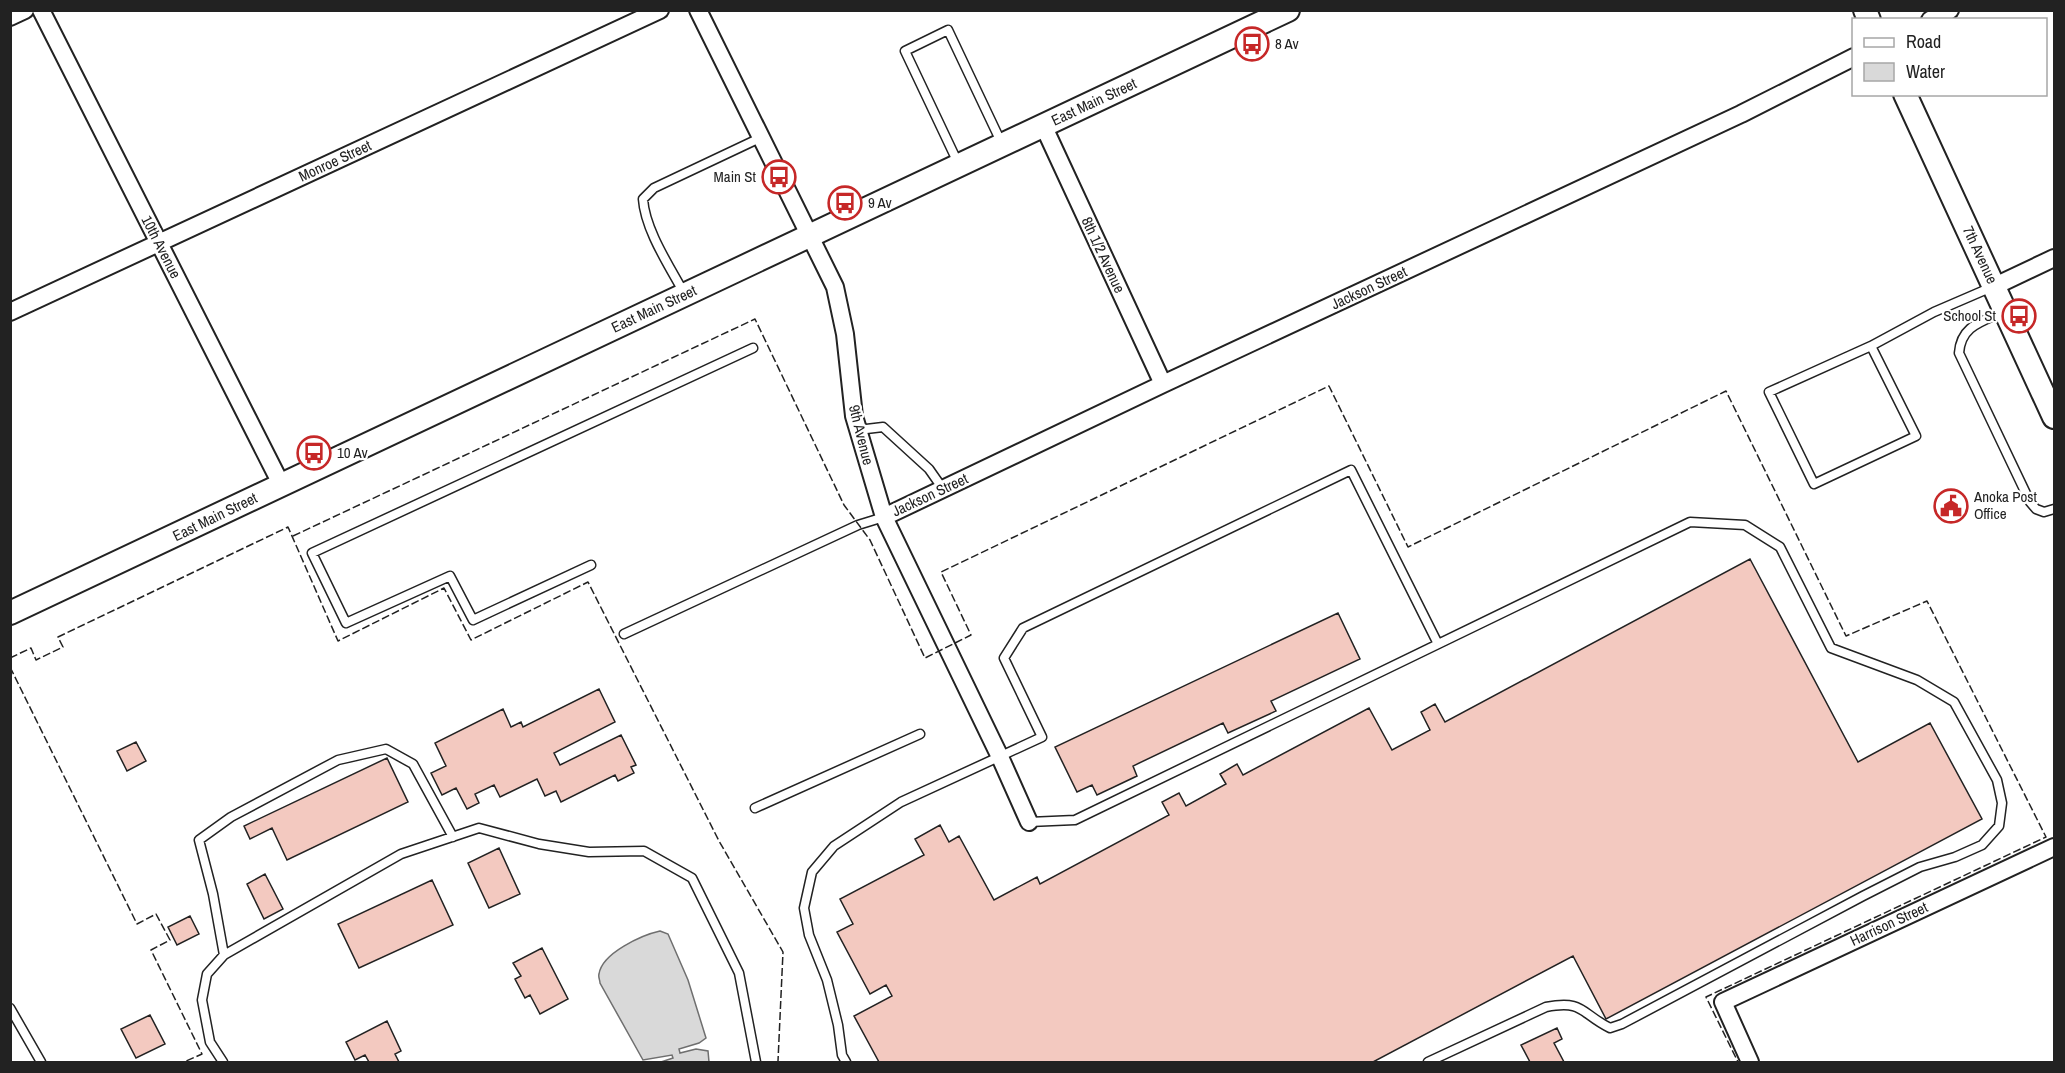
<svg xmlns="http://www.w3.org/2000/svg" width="2065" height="1073" font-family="'Archivo Narrow',sans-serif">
	<rect width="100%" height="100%" fill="#fff"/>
	<path fill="#d9d9d9" stroke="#6f6f6f" stroke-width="1.5" d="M660,931L668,934L688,980L706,1038L699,1043L679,1049L680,1053L696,1049L708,1051L709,1062H661L673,1058L672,1055L643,1060L600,983C600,980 598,977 599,974C602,953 642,935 660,931Z"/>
	<path fill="#f3c9c0" stroke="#222" stroke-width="1.5" d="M1750,559L1858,762L1930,723L1982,819L1606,1019L1573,956L1373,1062H879L854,1016L892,996L886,985L870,994L837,932L853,924L840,899L924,855L915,839L940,825L949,842L959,836L994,900L1037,877L1040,884L1169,815L1162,802L1179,793L1186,806L1226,784L1220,774L1237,764L1243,775L1369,708L1392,750L1430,730L1421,712L1435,704L1445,722Z
		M1338,613L1360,659L1271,701L1276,711L1228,733L1223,723L1133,766L1137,776L1097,795L1092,785L1077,792L1055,747Z
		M599,689L615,722L554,753L560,765L621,735L636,765L631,767L634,773L618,781L615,775L561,802L556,791L545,796L537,779L500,797L494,785L475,794L479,803L467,809L456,788L442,795L431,773L446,766L435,743L503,709L511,727L521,722L523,727Z
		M136,742L146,761L127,771L117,751Z
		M387,758L408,802L287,860L272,828L250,839L244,826Z
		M499,848L520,894L489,908L468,863Z
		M265,874L283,909L264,919L247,884Z
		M432,880L453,925L359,968L338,924Z
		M190,916L199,934L177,945L168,927Z
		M542,948L568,999L540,1014L530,995L525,998L515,979L521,976L513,963Z
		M150,1015L165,1044L136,1058L121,1029Z
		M387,1021L401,1051L395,1054L399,1062H369L365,1055L355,1060L346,1042Z
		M1557,1028L1562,1039L1554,1043L1564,1062H1530L1521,1045Z"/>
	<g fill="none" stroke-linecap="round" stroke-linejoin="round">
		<g stroke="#222" stroke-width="11">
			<path id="lane" d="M959,165L905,51L948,30L1002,144
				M685,295C670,267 645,230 643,199L654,188L762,137
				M2003,312C1981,322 1961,326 1959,353L2030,502L2036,509L2044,512L2054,509
				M1871,346L1769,392L1814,484L1916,436L1871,346L1934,312L1992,287
				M858,430L883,427L929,469L943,489
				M591,565L473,620L450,576L346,623L312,553L753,348
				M624,634L858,525L884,517
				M755,808L920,734
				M1029,822L1075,820L1690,522L1745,525L1780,547L1831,648L1917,680L1954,702L1997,780L2002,803L1999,826L1982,845L1955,857L1920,867L1863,896L1622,1024L1610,1028C1580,1013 1584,1000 1546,1007L1428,1062
				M224,955L213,894L199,840L231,817L338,760L386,749L413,764L453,837
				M10,1008L41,1062
				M223,1062L210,1042L202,1000L207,974L224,955L401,854L479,828L539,844L589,852L644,851L692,878L739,973L756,1062
				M846,1062L842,1055L838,1025L827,980L809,935L804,908L812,872L834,846L901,802L1042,737L1004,658L1023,628L1351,470L1438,644"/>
		</g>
		<g stroke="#222" stroke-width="20">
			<path id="street" d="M41,10L281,484
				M698,10L835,287L845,334L854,416L884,517L1000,757L1029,822
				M10,17L25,10
				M1930,20L1950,10
				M1043,125L1163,384
				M1995,286L2054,258
				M10,312L660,10
				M884,517L1163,384L1741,114L1854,57
				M1750,1062L1723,1002L2054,847"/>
		</g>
		<g stroke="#222" stroke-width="26">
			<path id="secondary" d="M1865,10L1869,20
				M1905,94L2054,417
				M10,613L1288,10"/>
		</g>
		<use href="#lane" stroke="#fff" stroke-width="8"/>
		<use href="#street" stroke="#fff" stroke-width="16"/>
		<use href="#secondary" stroke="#fff" stroke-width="22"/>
		<path stroke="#222" stroke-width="1.5" stroke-dasharray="8 3" stroke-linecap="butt" d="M293,536L755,319L844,505L870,540L925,658L971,635L941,572L1329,386L1408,547L1726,391L1846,636L1927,601L2046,837L1706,997L1738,1062
			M10,658L31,648L36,660L63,647L58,637L288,527L338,641L444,588L471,640L588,582L719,841L783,952L778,1061
			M10,667L137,924L156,914L170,940L151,950L202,1054L184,1062"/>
	</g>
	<defs>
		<g id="bus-ring" transform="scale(1.725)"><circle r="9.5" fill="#fff" stroke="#c62828" stroke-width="1.5"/><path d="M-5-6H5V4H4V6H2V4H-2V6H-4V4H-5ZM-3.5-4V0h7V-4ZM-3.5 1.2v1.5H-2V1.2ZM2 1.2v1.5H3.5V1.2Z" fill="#c62828"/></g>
		<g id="civic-ring" transform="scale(1.725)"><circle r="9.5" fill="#fff" stroke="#c62828" stroke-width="1.5"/><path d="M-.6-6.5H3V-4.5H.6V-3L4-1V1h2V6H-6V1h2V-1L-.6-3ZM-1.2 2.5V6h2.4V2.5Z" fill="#c62828"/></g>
	</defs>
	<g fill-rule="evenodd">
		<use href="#bus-ring" x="1252" y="44"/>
		<use href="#bus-ring" x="779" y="177"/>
		<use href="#bus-ring" x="845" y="203"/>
		<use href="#bus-ring" x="2019" y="316"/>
		<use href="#bus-ring" x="314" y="453"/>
		<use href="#civic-ring" x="1951" y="506"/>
	</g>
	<g text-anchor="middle" stroke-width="4.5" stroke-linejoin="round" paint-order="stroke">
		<g font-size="15" fill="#222" stroke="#fff" text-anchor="start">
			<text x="1275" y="49">8 Av</text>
			<text x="756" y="182" text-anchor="end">Main St</text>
			<text x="868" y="208">9 Av</text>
			<text x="1996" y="321" text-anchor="end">School St</text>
			<text x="337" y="458">10 Av</text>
			<text x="1974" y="502">Anoka Post<tspan x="1974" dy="17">Office</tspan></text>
		</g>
		<g font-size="15" fill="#222" stroke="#fff">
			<text transform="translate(1094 102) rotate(-25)" y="5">East Main Street</text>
			<text transform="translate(335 161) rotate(-25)" y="5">Monroe Street</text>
			<text transform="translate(161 247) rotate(63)" y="5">10th Avenue</text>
			<text transform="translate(1103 255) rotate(65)" y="5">8th 1/2 Avenue</text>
			<text transform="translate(1980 255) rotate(65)" y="5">7th Avenue</text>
			<text transform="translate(1369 288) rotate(-25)" y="5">Jackson Street</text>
			<text transform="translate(654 309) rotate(-25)" y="5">East Main Street</text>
			<text transform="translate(861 435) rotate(76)" y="5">9th Avenue</text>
			<text transform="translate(930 495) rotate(-25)" y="5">Jackson Street</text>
			<text transform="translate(215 517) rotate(-26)" y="5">East Main Street</text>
			<text transform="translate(1889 924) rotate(-25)" y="5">Harrison Street</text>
		</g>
	</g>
	<rect width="2065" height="1073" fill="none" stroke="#222222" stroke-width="24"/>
	<rect x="1852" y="18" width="195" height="78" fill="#ffffff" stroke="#a7a7a7" stroke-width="1.5"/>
	<rect x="1864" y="38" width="30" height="9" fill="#ffffff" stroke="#a7a7a7" stroke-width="1.5"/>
	<text x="1906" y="48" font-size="18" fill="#222222">Road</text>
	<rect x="1864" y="63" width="30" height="18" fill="#d9d9d9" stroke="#a7a7a7" stroke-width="1.5"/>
	<text x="1906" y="78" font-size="18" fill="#222222">Water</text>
</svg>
